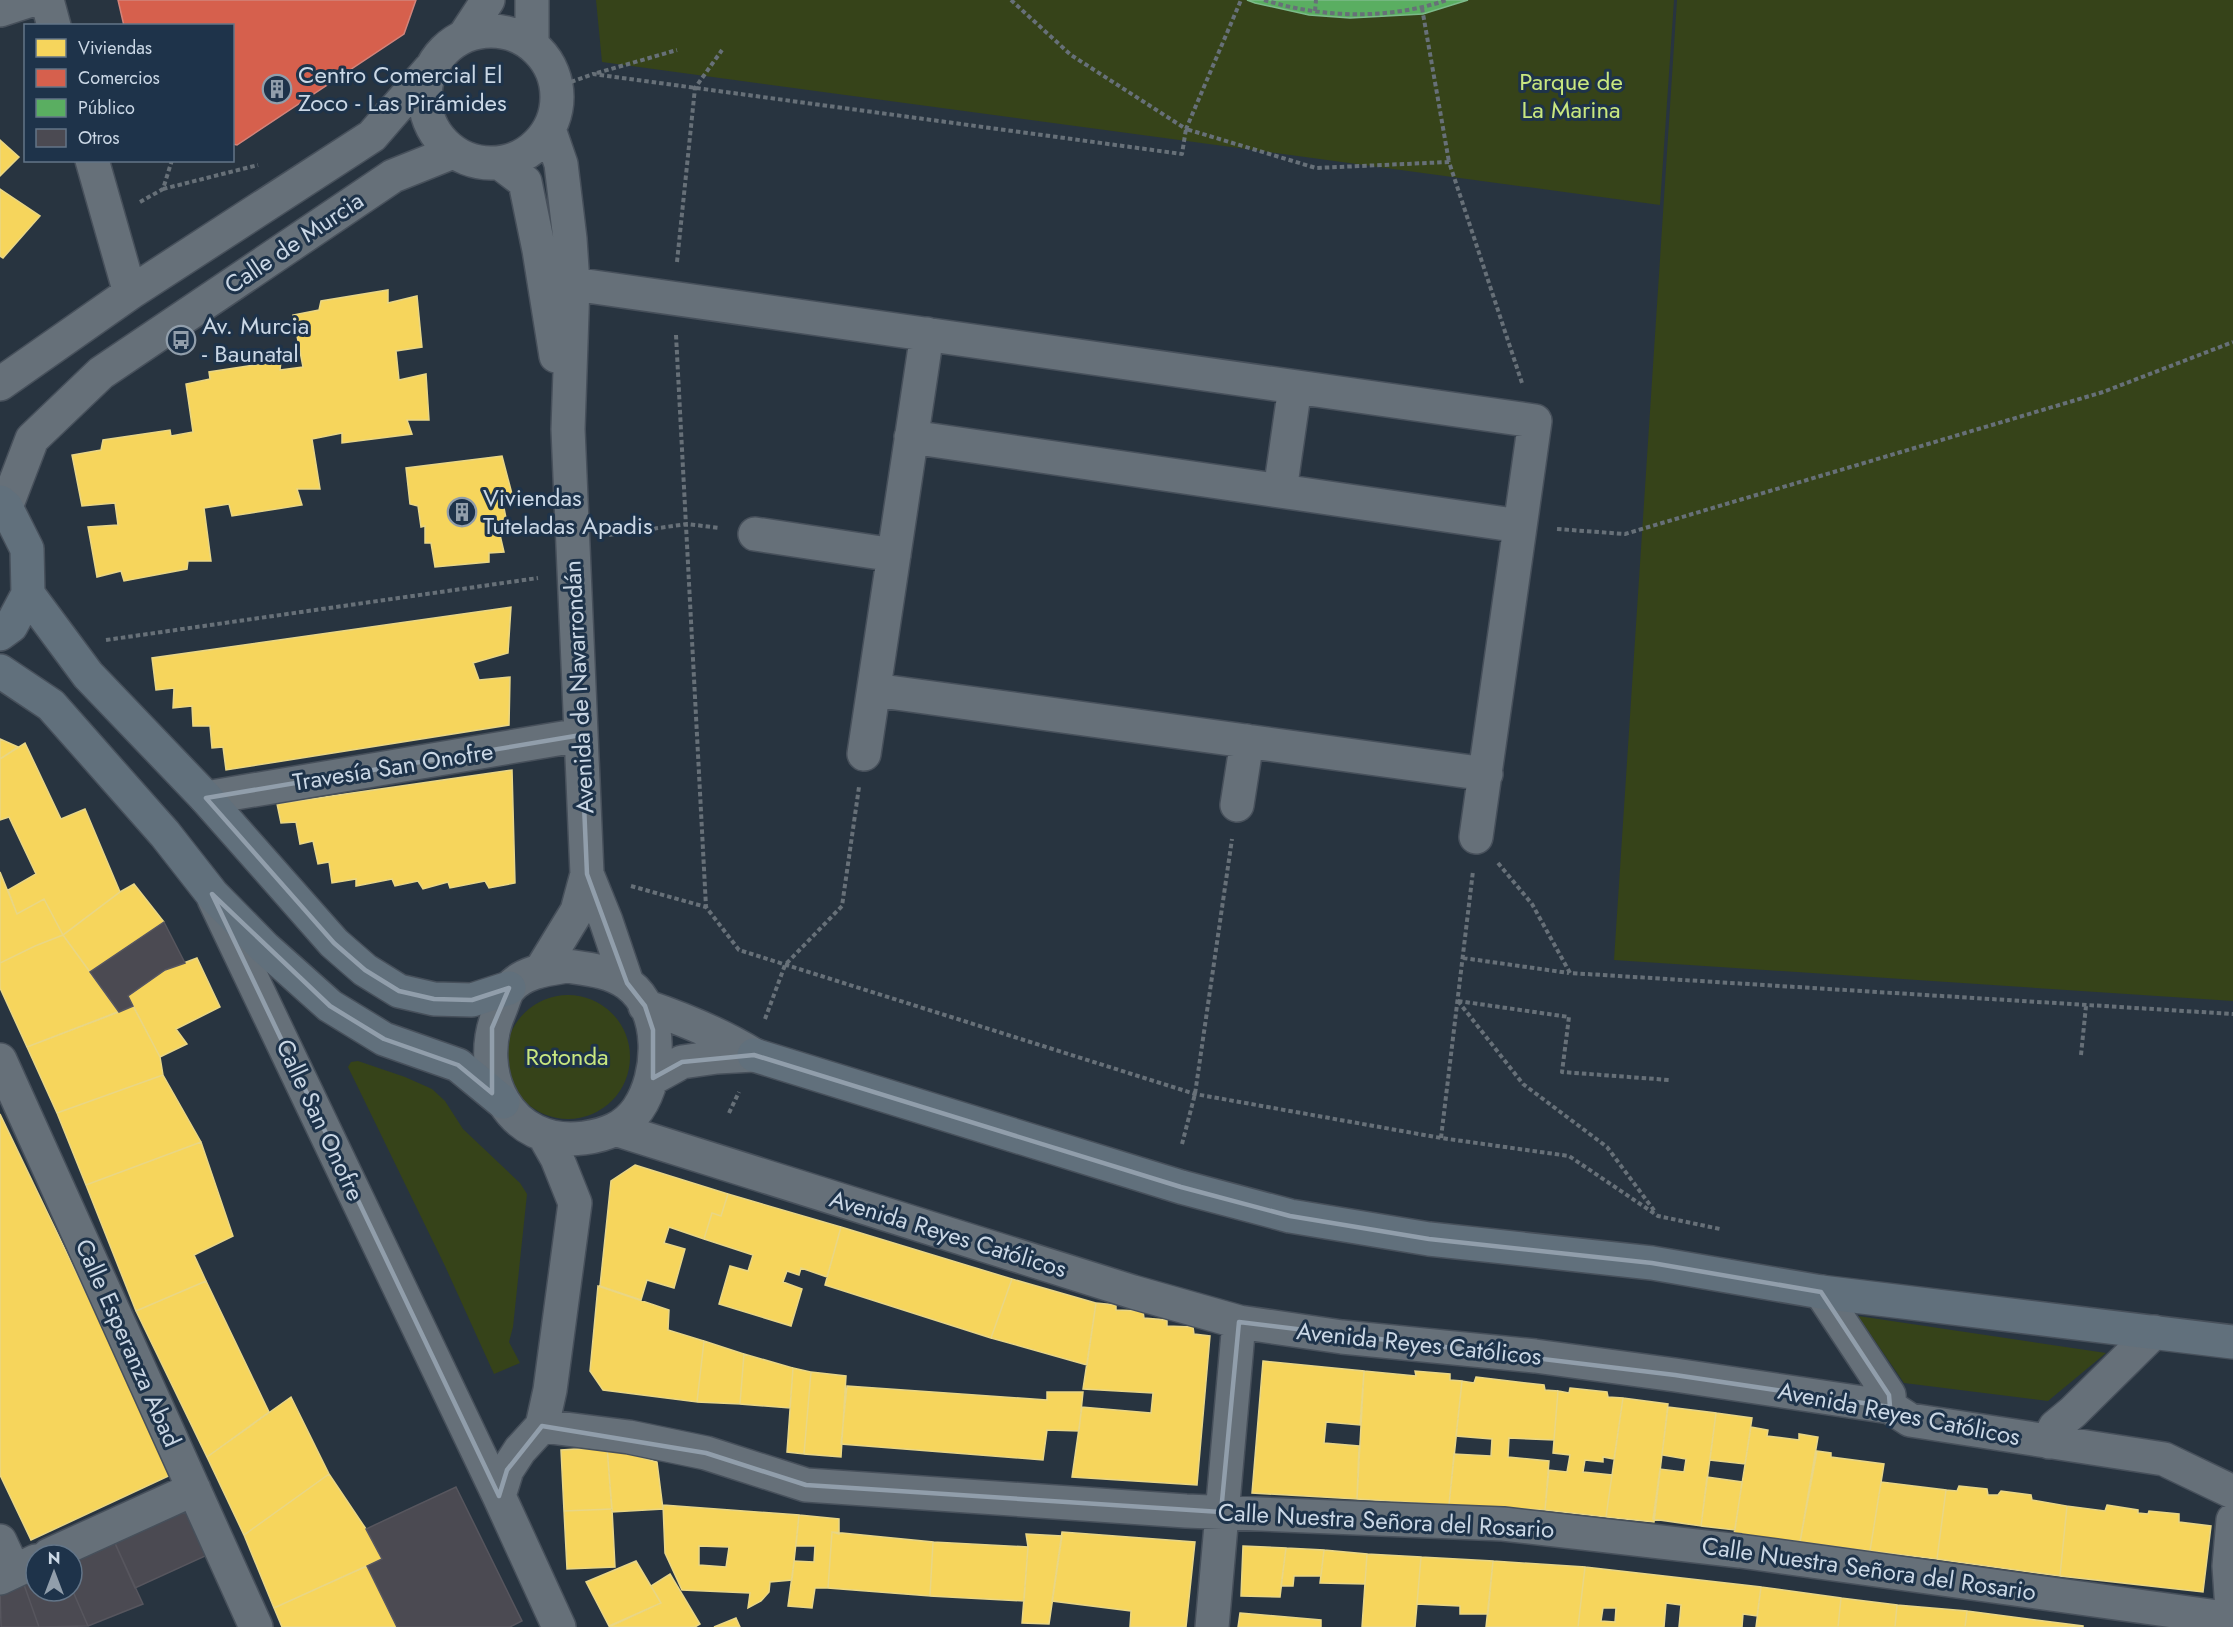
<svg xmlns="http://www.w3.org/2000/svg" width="2233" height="1627" font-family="Jost,sans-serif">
	<rect width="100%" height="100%" fill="#283440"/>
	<path fill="#364319" d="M596,0H1674L1660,205L602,62Z
		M1677,0H2233V1001L1614,960Z
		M506 1057a62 62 0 1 1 124 0a62 62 0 1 1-124 0Z
		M358,1061L405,1077L432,1089L445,1101L463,1129L520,1183L527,1194L513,1327L509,1342L520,1363L494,1374L445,1266L348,1067L351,1062Z
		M1858,1316L2106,1353L2048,1401L1904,1383Z"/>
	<path fill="#f6d55c" stroke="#e9d685" stroke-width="1.5" fill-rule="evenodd" d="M0,140L19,157L0,176Z
		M0,189L40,216L3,258L0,256Z
		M388,290V303L417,296L422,347L396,351L399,380L426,374L429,420H407L412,434L342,443V433L312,439L320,489H297L302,505L232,516L229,504L204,508L211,561H188L187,569L124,581L121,571L97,577L88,527L118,525L115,503L82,506L72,455L101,450L103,440L170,430L171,436L193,432L186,384L210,379L209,372L281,361L280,370L303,367L293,315L319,310L321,301Z
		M502,456L512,494L502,498L506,518L497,522L504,552L489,553V562L435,567L431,543H425V526L421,527L418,506L410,504L406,468Z
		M511,607L508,653L473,663L479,680L510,677L509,725L226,770L223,747L212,748L210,726H193L192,706L173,708L174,688L156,690L152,658Z
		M0,739L18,747L0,759Z
		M25,743L61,819L85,809L120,892L63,935L44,899L17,914L8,890L36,874L9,817L0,820V759Z
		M512,770L515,883L489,888L485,881L450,888L448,882L423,889L418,881L395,886L392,879L356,886V879L332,883L329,862L318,864L313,841L300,844L296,822L281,823L277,804Z
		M0,872L17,914L44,899L63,935L35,946L0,963Z
		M134,884L164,922L90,972L63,935L120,892Z
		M63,935L119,1012L27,1047L0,988V963L35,946Z
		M197,958L220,1007L176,1029L187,1044L160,1057L128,996L165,970Z
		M133,1006L160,1057L163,1075L57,1113L27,1047Z
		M163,1075L201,1142L86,1185L57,1113Z
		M0,1114L173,1474L31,1540L0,1475Z
		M201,1142L233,1236L194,1255L206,1281L136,1311L86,1185Z
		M635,1165L728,1194L721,1216L712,1213L704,1239L669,1227L664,1243L685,1249L674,1288L647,1280L641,1300L600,1286L611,1181Z
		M728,1194L841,1227L827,1277L801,1268L799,1275L787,1271L783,1282L802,1289L791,1326L719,1304L730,1266L748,1271L753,1255L704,1239L712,1213L721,1216Z
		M841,1227L1012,1279L991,1338L825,1285Z
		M1012,1279L1096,1303L1087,1365L991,1338Z
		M206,1281L269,1412L207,1457L136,1311Z
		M598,1286L669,1310L668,1330L704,1341L697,1402L603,1390L590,1371Z
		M1096,1303L1116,1305V1310L1143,1311L1144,1318L1167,1320V1326L1193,1327L1194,1334L1210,1336L1197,1485L1072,1477L1082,1407L1151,1413L1153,1393L1083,1389Z
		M704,1341L744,1354L740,1404L697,1402Z
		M744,1354L793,1368L790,1408L740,1404Z
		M1263,1361L1364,1371L1360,1425L1326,1422L1324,1443L1359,1446L1357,1499L1252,1493Z
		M793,1368L811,1372L804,1454L787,1452Z
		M1364,1371L1416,1376L1415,1371L1450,1374V1380L1462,1381L1449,1505L1357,1499Z
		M811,1372L846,1376L841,1457L804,1454Z
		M1476,1377L1544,1385L1545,1390L1558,1391L1554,1440L1509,1438L1508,1457L1549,1461L1545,1510L1449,1505L1454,1454L1491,1456L1492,1439L1456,1436L1462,1381L1474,1383Z
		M847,1386L1047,1400V1392H1083L1079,1431L1047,1430L1043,1460L841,1444Z
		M1570,1388L1607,1392L1608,1397L1623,1398L1614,1459L1603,1457V1462L1585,1460L1583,1472L1612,1475L1606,1517L1545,1510L1549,1470L1567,1472L1570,1455L1553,1453L1558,1391L1569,1393Z
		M291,1397L329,1474L244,1535L207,1457Z
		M1623,1398L1668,1404L1654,1522L1606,1517Z
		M1668,1407L1716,1413L1701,1526L1653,1519L1660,1469L1684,1472L1686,1459L1662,1455Z
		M1716,1413L1752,1418L1745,1464L1710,1460Z
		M1751,1427L1768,1430L1767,1436L1799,1440V1434L1818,1437L1800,1542L1734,1534Z
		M607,1447L657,1462L663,1509L612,1512Z
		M607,1447L612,1509L564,1511L561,1450Z
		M1817,1451L1831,1453V1457L1884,1464L1870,1551L1800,1542Z
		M329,1474L366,1529L382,1559L274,1608L244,1535Z
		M1707,1477L1742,1482L1735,1530L1701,1526Z
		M1881,1482L1946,1490L1937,1559L1870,1551Z
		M1959,1486L1987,1489L1988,1495H1998L2001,1491L2031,1495L2032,1500L2067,1506L2060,1576L1937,1559L1946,1490L1957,1491Z
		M663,1505L799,1515L792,1580L770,1582L769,1592L761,1601L748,1608L750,1593L682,1590L665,1553ZM699,1546L729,1547L726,1567L699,1565Z
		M2107,1505L2138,1510V1513L2148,1514L2149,1511L2179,1514V1522L2211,1526L2203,1592L2060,1576L2067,1506L2105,1511Z
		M612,1509L615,1567L567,1569L564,1511Z
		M799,1515L839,1519V1534L832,1532L828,1588H815L812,1608L788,1606L794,1561L814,1562L815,1546H796Z
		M832,1532L933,1542L930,1596L828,1588Z
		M1062,1532L1195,1542L1186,1627H1130L1131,1611L1052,1601Z
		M1026,1534L1062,1536L1049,1624L1022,1623L1028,1547Z
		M933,1542L1028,1547L1024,1601L930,1596Z
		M1243,1546L1286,1548L1280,1597L1241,1596Z
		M1286,1548L1324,1550L1321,1576H1294L1293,1586H1281Z
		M1324,1550L1367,1554L1365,1584L1320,1583Z
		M1367,1554L1421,1557L1415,1627H1362Z
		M1421,1557L1493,1561L1488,1614H1460V1606L1417,1604Z
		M636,1561L661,1603L609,1626L586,1582Z
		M1493,1561L1585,1567L1578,1627H1486Z
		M367,1566L397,1627H282L274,1608Z
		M1585,1567L1761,1587L1757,1616L1743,1614L1742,1627H1679L1681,1605L1666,1603L1664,1627H1578ZM1603,1608H1616L1615,1622L1601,1621Z
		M670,1574L700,1624L695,1627H609L661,1603L651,1586Z
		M1761,1587L1841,1598L1838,1627H1756Z
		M1841,1598L1897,1605L1895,1627H1838Z
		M1897,1605L1967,1611L1965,1627H1895Z
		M1967,1611L2083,1626V1627H1965Z
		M1240,1613L1321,1620V1627H1238Z
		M736,1618L740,1627H714Z"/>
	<path fill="#d6604d" stroke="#d2847b" stroke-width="1.5" d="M118,0H416L404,34L237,145L232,144V26H124Z"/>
	<path fill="#5aae61" stroke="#7cba89" stroke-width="1.5" d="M1247,0H1468L1423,14L1350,18L1309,15L1255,3Z"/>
	<path fill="#4b4a52" stroke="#57565e" stroke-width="1.5" d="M164,922L185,963L165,970L128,996L133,1006L119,1012L90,972Z
		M456,1487L522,1621L510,1627H397L367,1566L382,1559L366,1529Z
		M190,1504L214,1552L135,1588L114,1541Z
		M114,1541L143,1604L88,1626L72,1589V1558Z
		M36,1573V1591H72V1589L88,1626L39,1627L22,1579Z
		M22,1579L39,1627H1L0,1588Z"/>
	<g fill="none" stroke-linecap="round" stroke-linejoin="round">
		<g stroke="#47505b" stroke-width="36">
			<path id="minor" d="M47,0L54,26
				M0,10L31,0
				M425 97a66 66 0 1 1 132 0a66 66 0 1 1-132 0Z
				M465,35L488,0
				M532,45V0
				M92,160L130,293
				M500,163L525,182L539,250L556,356
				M573,284L1535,421L1476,837
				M0,384L130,293L372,136L430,69
				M911,437L1520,526
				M1280,491L1295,387
				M6,507L32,439L101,373L393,176L453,152
				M755,534L894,555
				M874,690L1486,774
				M864,754L927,334
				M206,798L581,735
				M1237,805L1247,741
				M587,874L606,921L627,983
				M214,899L499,1496L559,1627
				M567,966C588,969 611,971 628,984C664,1011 661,1075 638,1109C625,1128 606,1135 584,1138C509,1148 472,1073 500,1010C503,1003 505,994 509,989C522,972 548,969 567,966Z
				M541,970L577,911L587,874L568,429L573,284L570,239L561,164L549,129
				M645,1006C683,1019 720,1034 754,1055
				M0,1060L256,1627
				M653,1078L682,1062L717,1057L754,1055
				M618,1130L1133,1292L1239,1322L1342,1337L1535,1356L1675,1375L1890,1407L1910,1420L2164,1459L2233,1492
				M1821,1292L1889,1395L1890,1407
				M542,1426L629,1437L706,1453L806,1485L1186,1511L1503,1524L1740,1551L2232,1619
				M2049,1442L2055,1427L2073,1412L2154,1332
				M499,1496L507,1470L520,1450L542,1426L550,1390L575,1203L557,1158L545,1137
				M2233,1520L2229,1566L2233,1624
				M0,1541L14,1571
				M49,1555L194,1489
				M0,1578L36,1561
				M1212,1627L1239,1322"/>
		</g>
		<g stroke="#47505b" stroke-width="36">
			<path id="major" d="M0,502L6,507L27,549L28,594L11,626L0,634
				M28,594L88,675L206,798L334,943L365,970L399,991L434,999L472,1000L509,988
				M0,671L51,705L165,834L212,894L265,948L330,1006L384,1039L458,1065L503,1102
				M754,1055L1181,1187L1290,1216L1429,1239L1652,1263L1821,1292L2233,1342"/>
		</g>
		<path stroke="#677078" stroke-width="4" stroke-dasharray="4.5 3" stroke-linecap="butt" d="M1011,0L1071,55L1186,129L1241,0
			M1264,0C1323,18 1388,20 1447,0
			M1422,8L1449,162
			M1315,11L1316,0
			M597,73L677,50
			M557,87L593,74L1182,154L1186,129L1316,168L1449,162L1522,383
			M163,189L258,165
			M140,202L163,189L172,160
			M677,262L695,88L722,50
			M676,335L706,907L739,950L1195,1094L1441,1138L1569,1156L1658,1216L1720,1229
			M1557,529L1625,534L2103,392L2233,342
			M609,535L687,524L720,528
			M106,640L538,578
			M1498,863L1532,904L1570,973L2233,1014
			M631,886L706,907
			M1463,958L1569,973
			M1458,1001L1523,1084L1607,1147L1656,1213
			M1458,1001L1569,1017L1562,1072L1669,1080
			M765,1019L785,965L842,906L859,787
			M2081,1055L2086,1006
			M729,1113L739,1092
			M1441,1138L1473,871
			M1182,1144L1195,1094L1232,839"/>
		<use href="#minor" stroke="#667079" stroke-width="33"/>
		<use href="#major" stroke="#61707c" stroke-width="33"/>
	</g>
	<path fill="none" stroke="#919eab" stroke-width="4.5" stroke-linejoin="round" d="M581,735L587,874L627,983L645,1006L653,1030V1078L682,1062L754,1055L1181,1187L1290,1216L1429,1239L1652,1263L1821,1292L1889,1395L1890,1407L1675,1375L1239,1322L1221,1512L806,1485L706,1453L542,1426L507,1470L499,1496L212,894L330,1006L384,1039L458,1065L492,1093V1028L509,988L472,1000L434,999L399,991L365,970L334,943L206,798Z"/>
	<defs>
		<g id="building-ring" transform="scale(1.5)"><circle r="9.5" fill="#1e334a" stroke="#919eab" stroke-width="1.5"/><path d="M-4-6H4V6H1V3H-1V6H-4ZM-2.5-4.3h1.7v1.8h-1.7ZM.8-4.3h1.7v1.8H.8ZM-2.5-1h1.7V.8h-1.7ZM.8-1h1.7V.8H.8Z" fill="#919eab"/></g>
		<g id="bus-ring" transform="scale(1.5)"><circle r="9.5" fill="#1e334a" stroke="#919eab" stroke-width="1.5"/><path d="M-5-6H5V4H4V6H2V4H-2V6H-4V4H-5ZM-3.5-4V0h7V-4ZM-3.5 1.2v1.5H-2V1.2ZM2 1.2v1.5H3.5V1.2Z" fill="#919eab"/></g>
	</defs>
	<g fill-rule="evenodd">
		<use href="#building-ring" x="277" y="89"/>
		<use href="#bus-ring" x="181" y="340"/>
		<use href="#building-ring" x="462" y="512"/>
	</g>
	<g text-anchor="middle" stroke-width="6" stroke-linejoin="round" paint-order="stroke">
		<g font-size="24" fill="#cad7e5" stroke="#1e334a" text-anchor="start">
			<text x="298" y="83">Centro Comercial El<tspan x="298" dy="28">Zoco - Las Pirámides</tspan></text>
			<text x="202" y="334">Av. Murcia<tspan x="202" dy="28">- Baunatal</tspan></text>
			<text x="483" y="506">Viviendas<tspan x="483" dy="28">Tuteladas Apadis</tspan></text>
		</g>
		<g font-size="24" fill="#c9e77f" stroke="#1e334a">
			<text x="1571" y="90">Parque de<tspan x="1571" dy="28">La Marina</tspan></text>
			<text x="567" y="1065">Rotonda</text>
		</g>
		<g font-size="24" fill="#cad7e5" stroke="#1e334a">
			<text transform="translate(294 243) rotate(-34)" y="8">Calle de Murcia</text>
			<text transform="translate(579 687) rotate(-93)" y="8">Avenida de Navarrondán</text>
			<text transform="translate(393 767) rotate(-9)" y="8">Travesía San Onofre</text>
			<text transform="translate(320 1120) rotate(65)" y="8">Calle San Onofre</text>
			<text transform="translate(948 1234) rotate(17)" y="8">Avenida Reyes Católicos</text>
			<text transform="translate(128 1343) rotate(66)" y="8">Calle Esperanza Abad</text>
			<text transform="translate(1419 1344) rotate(6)" y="8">Avenida Reyes Católicos</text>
			<text transform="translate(1899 1414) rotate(11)" y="8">Avenida Reyes Católicos</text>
			<text transform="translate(1386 1521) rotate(3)" y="8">Calle Nuestra Señora del Rosario</text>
			<text transform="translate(1869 1569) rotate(8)" y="8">Calle Nuestra Señora del Rosario</text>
		</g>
	</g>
	<rect x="24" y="24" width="210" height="138" fill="#1e334a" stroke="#637588" stroke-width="1.5"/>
	<rect x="36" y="39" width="30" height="18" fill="#f6d55c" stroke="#637588" stroke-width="1.5"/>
	<text x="78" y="54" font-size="18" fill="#cad7e5">Viviendas</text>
	<rect x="36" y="69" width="30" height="18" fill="#d6604d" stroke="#637588" stroke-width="1.5"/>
	<text x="78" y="84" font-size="18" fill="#cad7e5">Comercios</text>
	<rect x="36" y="99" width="30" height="18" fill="#5aae61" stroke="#637588" stroke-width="1.5"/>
	<text x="78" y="114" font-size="18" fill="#cad7e5">Público</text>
	<rect x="36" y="129" width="30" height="18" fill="#4b4a52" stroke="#637588" stroke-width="1.5"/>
	<text x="78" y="144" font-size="18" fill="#cad7e5">Otros</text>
	<g transform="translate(54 1573)"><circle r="28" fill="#1e334a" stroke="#637588" stroke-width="1.5"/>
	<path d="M0-4.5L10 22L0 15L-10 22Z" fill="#919eab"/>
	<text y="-9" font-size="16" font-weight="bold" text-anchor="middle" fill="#cad7e5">N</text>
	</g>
</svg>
